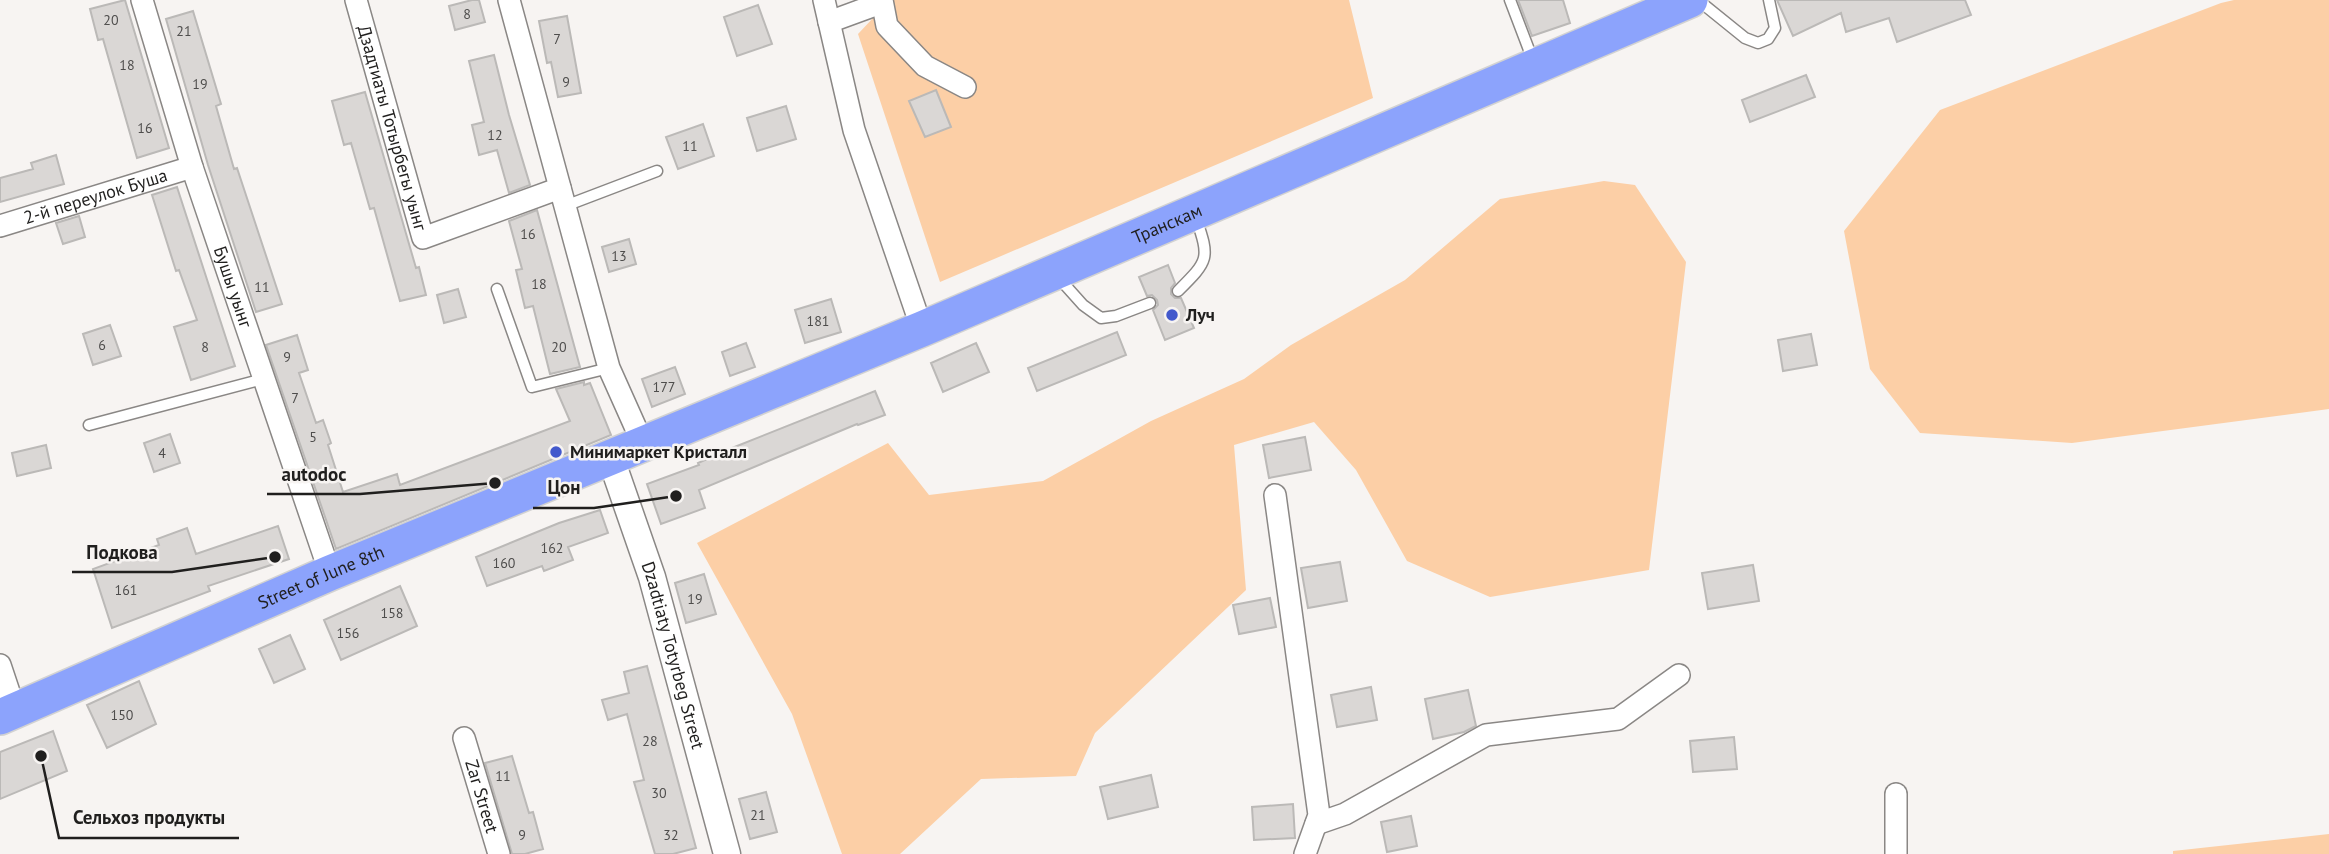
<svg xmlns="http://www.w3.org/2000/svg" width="2329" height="854" font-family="'PT Sans',sans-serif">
	<rect width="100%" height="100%" fill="#f7f4f2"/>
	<path fill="#fccfa6" d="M890,0H1349L1373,98L940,282L858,34Z
		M2234,0H2329V409L2072,443L1920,433L1870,369L1844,231L1940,110L2221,3Z
		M1604,181L1635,185L1686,262L1649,570L1490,597L1407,561L1356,470L1314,422L1234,445L1246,590L1095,733L1076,776L981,779L900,854H842L792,714L697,543L888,443L929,495L1043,481L1151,421L1244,379L1291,345L1405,280L1500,199Z
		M2329,834V854H2173V851Z"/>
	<path fill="#dad7d5" stroke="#bbb9b7" stroke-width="2" d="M125,0L169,148L137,158L103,39L98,40L90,9Z
		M472,0H479L485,22L455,30L449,6Z
		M1518,0H1563L1570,23L1532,36Z
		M1777,0H1965L1971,15L1897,42L1889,18L1846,32L1841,13L1793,36Z
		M758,5L772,44L737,56L724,17Z
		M193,11L221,104L216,106L234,169L237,168L282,304L256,312L208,165L166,19Z
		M567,16L581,93L558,97L551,62L547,63L539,21Z
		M494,55L509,115L530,185L509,193L497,150L479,155L472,125L484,122L469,61Z
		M1806,75L1815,97L1750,122L1742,100Z
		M936,90L951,127L925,137L909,101Z
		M365,92L416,268L419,267L426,295L400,301L374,208L370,209L351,143L344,145L332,101Z
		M786,106L796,139L757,151L747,118Z
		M703,124L714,156L678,169L666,137Z
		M56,155L64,184L0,202V178L33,169L31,163Z
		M177,187L235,366L191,380L174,327L197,320L179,270L176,271L152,195Z
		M537,210L580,367L550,374L533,306L525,308L516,270L522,269L509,221Z
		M79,216L85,237L63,244L56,223Z
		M629,239L636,264L609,272L602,247Z
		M1168,265L1175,283L1171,288V294L1175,298H1181L1194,328L1165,340L1153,310L1158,305L1157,300L1152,295L1147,296L1139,277Z
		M458,289L466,317L444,323L437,295Z
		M831,299L841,332L805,343L795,310Z
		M110,325L121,356L93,365L83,334Z
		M1117,332L1126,355L1037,391L1028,368Z
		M1811,334L1817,365L1783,371L1778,340Z
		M297,335L308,370L299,373L316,423L323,420L331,443L328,445L343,492L397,474L400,485L570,421L556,389L584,382V385L590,383L611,435L336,549L266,345Z
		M746,343L755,367L730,376L722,352Z
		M976,343L989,372L943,392L931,363Z
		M675,367L685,394L652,407L642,379Z
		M875,391L885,415L858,425L857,424L699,490L705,508L661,524L647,484L699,465L698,463L732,448Z
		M170,434L180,463L154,472L144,443Z
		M1305,437L1311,470L1269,478L1263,445Z
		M46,445L51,468L17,476L12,453Z
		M600,510L608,533L568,547L573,560L544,571L542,566L487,586L476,557L559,523Z
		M278,526L289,559L208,586L210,591L112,628L93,569L159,545L157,539L187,528L196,554Z
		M1340,562L1347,601L1308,608L1301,568Z
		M1753,565L1759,601L1708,609L1702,573Z
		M704,574L716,614L686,623L675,583Z
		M400,586L417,626L341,660L324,620Z
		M1270,598L1276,627L1239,634L1233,605Z
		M290,635L305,669L274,683L259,649Z
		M647,666L696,848L673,854H655L634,782L644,780L627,714L608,720L602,700L629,693L624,672Z
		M139,681L156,724L107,748L87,705Z
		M1371,687L1377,720L1337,727L1331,695Z
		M1468,690L1476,726L1464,732L1433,739L1425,699Z
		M53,731L67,771L0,799V752Z
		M1734,737L1737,769L1693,772L1690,741Z
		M512,756L529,813L533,812L543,849L525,854H512L485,763Z
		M1151,775L1158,807L1108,819L1100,787Z
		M766,792L777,832L750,839L739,799Z
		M1293,804L1295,838L1254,840L1252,807Z
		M1411,816L1417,846L1387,852L1381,822Z"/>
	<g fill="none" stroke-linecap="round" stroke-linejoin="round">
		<g stroke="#8a8785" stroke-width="13">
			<path id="service" d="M1510,0L1534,63
				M1698,0L1745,38L1758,43L1768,39L1775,28L1769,0
				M565,206L657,171
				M1057,276L1083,305L1101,318L1116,316L1150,303
				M497,289L532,387L609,368
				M1178,291C1209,260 1210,259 1196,218
				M89,425L263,379"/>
		</g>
		<g stroke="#8a8785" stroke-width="24">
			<g id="minor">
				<path id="s1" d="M142,0L192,167L330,573"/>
				<path id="s2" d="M356,0L423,238L560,188"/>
				<path d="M509,0L609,368L643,444"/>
				<path d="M824,0L854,130L922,329"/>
				<path d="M882,0L887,26L925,66L965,87"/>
				<path d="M829,22L881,3"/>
				<path id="s3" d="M0,226L192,167"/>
				<path d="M1275,495L1319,815L1305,854"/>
				<path d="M0,665L15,710"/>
				<path id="s4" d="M464,738L499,854"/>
				<path d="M1316,824L1345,814L1486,735L1618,719L1679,675"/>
				<path d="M1896,854V794"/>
			</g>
		</g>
		<g stroke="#8a8785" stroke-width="29">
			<g id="tertiary">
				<path id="s5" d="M611,459L652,577L727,854"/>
			</g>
		</g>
		<g stroke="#d2d2d2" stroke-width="38">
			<g id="trunk">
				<path id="s6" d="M0,717L330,573L922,329L1690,0"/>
			</g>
		</g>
		<use href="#service" stroke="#fff" stroke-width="10"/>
		<use href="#minor" stroke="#fff" stroke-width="21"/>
		<use href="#tertiary" stroke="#fff" stroke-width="26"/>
		<use href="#trunk" stroke="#8ca3fc" stroke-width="35"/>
	</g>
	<g fill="#4359cc" stroke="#f7f4f2" stroke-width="2.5">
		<circle cx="1172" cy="315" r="7"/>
		<circle cx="556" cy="452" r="7"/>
	</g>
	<g text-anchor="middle" stroke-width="5" stroke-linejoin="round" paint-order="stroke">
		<g font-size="14" fill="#4e4d4c">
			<text x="467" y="19">8</text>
			<text x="111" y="25">20</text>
			<text x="184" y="36">21</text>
			<text x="557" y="44">7</text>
			<text x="127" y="70">18</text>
			<text x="566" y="87">9</text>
			<text x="200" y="89">19</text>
			<text x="145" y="133">16</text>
			<text x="495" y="140">12</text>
			<text x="690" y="151">11</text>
			<text x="528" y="239">16</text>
			<text x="619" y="261">13</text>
			<text x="539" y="289">18</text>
			<text x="262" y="292">11</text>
			<text x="818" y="326">181</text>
			<text x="102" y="350">6</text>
			<text x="205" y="352">8</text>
			<text x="559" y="352">20</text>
			<text x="287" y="362">9</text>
			<text x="664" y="392">177</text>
			<text x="295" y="403">7</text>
			<text x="313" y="442">5</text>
			<text x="162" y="458">4</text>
			<text x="552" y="553">162</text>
			<text x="504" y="568">160</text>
			<text x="126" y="595">161</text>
			<text x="695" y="604">19</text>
			<text x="392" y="618">158</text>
			<text x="348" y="638">156</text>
			<text x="122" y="720">150</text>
			<text x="650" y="746">28</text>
			<text x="503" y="781">11</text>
			<text x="659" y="798">30</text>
			<text x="758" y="820">21</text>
			<text x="522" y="840">9</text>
			<text x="671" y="840">32</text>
		</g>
		<g font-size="18" fill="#201f1e" stroke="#f7f4f2">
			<text dy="6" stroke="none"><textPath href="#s2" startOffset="133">Дзадтиаты Тотырбегы уынг</textPath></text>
			<text dy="6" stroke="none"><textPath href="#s3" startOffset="100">2-й переулок Буша</textPath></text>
			<text dy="6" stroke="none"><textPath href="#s6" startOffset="1267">Транскам</textPath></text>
			<text dy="6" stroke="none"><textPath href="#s1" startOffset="301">Бушы уынг</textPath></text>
			<text dy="6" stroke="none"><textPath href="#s6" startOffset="350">Street of June 8th</textPath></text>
			<text dy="6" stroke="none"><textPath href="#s5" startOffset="206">Dzadtiaty Totyrbeg Street</textPath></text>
			<text dy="6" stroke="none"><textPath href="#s4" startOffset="61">Zar Street</textPath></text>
		</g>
		<g font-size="18" font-weight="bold" fill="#201f1e" stroke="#f7f4f2" text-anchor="start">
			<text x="1186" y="321">Луч</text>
			<text x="570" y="458">Минимаркет Кристалл</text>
		</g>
	</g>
	<path fill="none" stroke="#201f1e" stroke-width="2.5" d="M495 483L360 494H267M676 496L594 508H533M275 557L172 572H72M41 756L59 838H239"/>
	<g fill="#201f1e" stroke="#f7f4f2" stroke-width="2.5">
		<circle cx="495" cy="483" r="7"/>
		<circle cx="676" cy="496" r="7"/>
		<circle cx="275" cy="557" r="7"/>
		<circle cx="41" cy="756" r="7"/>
	</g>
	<g font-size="19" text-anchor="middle" font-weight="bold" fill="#201f1e" stroke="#f7f4f2" stroke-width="5" stroke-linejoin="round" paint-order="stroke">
		<text x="314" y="481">autodoc</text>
		<text x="564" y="494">Цон</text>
		<text x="122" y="559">Подкова</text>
		<text x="149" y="824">Сельхоз продукты</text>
	</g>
</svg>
